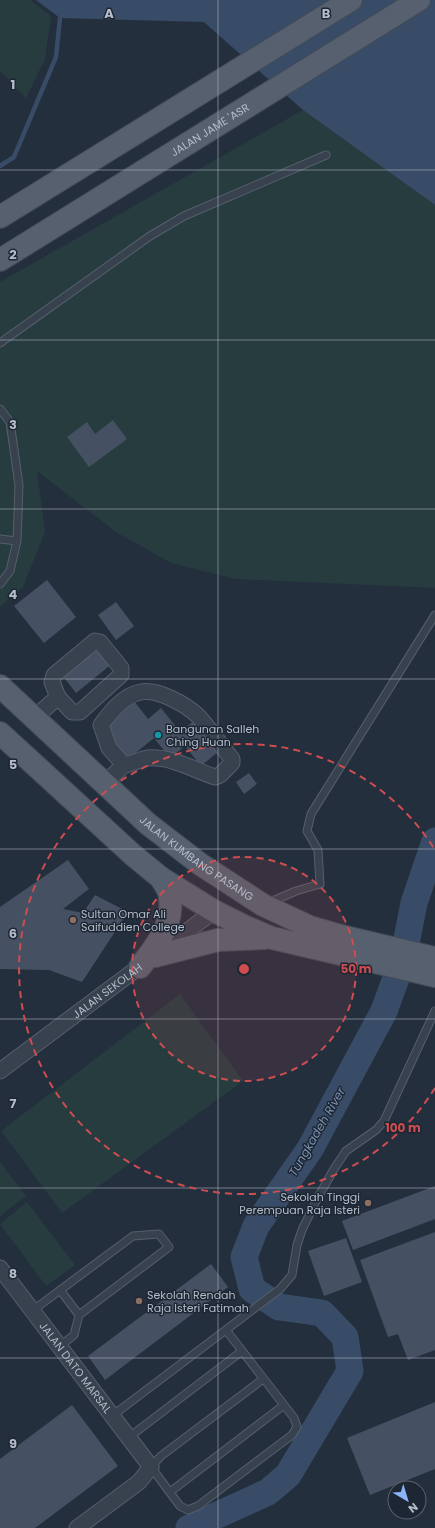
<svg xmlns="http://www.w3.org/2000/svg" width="435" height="1528" font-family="Poppins,sans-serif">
	<rect width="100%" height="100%" fill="#242f3e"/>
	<path fill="#263c3f" d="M0,0H30L51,16L45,59L26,98L0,71Z
		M303,110L435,205V588L235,579L171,563L116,532L37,471L45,532L23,587L0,607V282Z
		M180,994L243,1081L62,1213L1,1131Z
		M0,1162L26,1196L0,1216Z
		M27,1202L75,1265L46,1286L0,1224Z"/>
	<path fill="#394c67" d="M36,0H435V205L303,110L204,22L60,18Z"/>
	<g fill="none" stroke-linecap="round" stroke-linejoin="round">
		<path stroke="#394c67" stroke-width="4.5" d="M0,166L14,157L56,57L60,18L62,13"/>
		<path stroke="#394c67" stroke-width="27" d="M189,1528L268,1492L288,1475L350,1371L345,1337L322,1313L279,1307L252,1289L244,1257L256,1226L310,1149L384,1011L403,959L414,903L435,841"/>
	</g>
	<path fill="#455162" d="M113,420L127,439L89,467L67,437L87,422L95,434Z
		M47,580L76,617L44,643L14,606Z
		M116,602L134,626L116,640L98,615Z
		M96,642L113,663L76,693L59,671Z
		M134,701L148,719L161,708L180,732L195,720L219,751L201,766L185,746L170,758L154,738L128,759L102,726Z
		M249,773L257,784L244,794L236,782Z
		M68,860L89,889L63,909L83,913L95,895L128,912L82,982L49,970L0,969V907Z
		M435,1186V1219L353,1250L342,1221Z
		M435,1232V1350L408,1360L398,1334L388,1337L360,1260Z
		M346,1238L362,1282L324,1296L308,1251Z
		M211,1264L228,1287L105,1380L88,1356Z
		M435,1402V1469L370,1495L347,1438Z
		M72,1405L118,1466L35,1528H0V1459Z"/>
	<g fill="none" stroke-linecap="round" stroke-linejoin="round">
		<g stroke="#565f6c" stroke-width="9">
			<path id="service" d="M0,343L150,236L184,216L326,155
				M0,409L10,422L19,485L17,541L10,571L0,584
				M0,539L17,541
				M268,903L296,891L320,884L318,850L307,831L311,814L435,615
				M60,1290L79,1315
				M32,1311L133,1236L159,1234L169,1247L79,1315L74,1335L59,1347
				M226,1330L294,1418L297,1427L292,1435L198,1506L188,1510L180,1506L151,1467L161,1456L263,1379
				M112,1416L280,1289L292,1275L297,1245L302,1230L317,1199L334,1169L346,1151L376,1130L384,1121L435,1011
				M128,1438L242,1351
				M170,1492L284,1405"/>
		</g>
		<g stroke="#565f6c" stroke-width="17">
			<g id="minor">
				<path d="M33,719L58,697L72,712H80L121,675V668L100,642L95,641L54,675L52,682L58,697"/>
				<path d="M104,784L124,765C133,764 140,759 148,758C171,756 194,770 215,777L220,775L232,763V759C220,745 210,728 197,715C185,704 158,689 141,692C124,695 111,711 101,725L109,748L124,765"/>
				<path id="s1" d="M0,1071L214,911"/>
				<path id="s2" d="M0,1268L151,1467L139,1482L77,1528"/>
			</g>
		</g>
		<g stroke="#414a57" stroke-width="24">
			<g id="primary">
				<path d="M0,217L351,0"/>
				<path id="s3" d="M0,260L419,0"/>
				<path id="s4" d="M0,686L148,824L200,864L263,905L310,927L341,936L435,958"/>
				<path d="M0,733L133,855L161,878L214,911L246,927L272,938L435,976"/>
				<path d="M155,956L218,940L265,938"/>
				<path d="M140,967C155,947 174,925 170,898C170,891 164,884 161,878"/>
			</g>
		</g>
		<use href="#service" stroke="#38414e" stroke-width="7"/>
		<use href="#minor" stroke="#38414e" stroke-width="15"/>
		<use href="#primary" stroke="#56606e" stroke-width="22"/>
	</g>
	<path fill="none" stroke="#b4bcc9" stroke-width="1" stroke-opacity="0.55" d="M218,0V1528M0,170H435M0,340H435M0,509H435M0,679H435M0,849H435M0,1019H435M0,1188H435M0,1358H435"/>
	<circle cx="244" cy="969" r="112" fill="#ce4d50" fill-opacity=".12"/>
	<g fill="none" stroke="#ce4d50" stroke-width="2" stroke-dasharray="7 5">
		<circle cx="244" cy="969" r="112"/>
		<path d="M435 1088A225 225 0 1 1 435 850"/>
	</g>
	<circle fill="#0f9aa8" stroke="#1d2633" stroke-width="1.5" cx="158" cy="735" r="4"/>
	<g fill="#8d6e63" stroke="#1d2633" stroke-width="1.5">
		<circle cx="73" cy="920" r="4"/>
		<circle cx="368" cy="1203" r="4"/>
		<circle cx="139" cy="1301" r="4"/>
	</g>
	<g text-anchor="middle" stroke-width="3" stroke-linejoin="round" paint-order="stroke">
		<g font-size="11" fill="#b4bcc9" stroke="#1d2633">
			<text dy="4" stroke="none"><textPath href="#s3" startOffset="247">JALAN JAME 'ASR</textPath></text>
			<text dy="4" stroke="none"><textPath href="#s4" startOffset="262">JALAN KUMBANG PASANG</textPath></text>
			<text dy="4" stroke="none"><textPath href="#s1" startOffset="134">JALAN SEKOLAH</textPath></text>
			<text dy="4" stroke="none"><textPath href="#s2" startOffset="125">JALAN DATO MARSAL</textPath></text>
		</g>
		<g font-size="11" fill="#b4bcc9" stroke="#1d2633" text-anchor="start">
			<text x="166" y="733">Bangunan Salleh<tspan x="166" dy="13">Ching Huan</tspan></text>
			<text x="81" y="918">Sultan Omar Ali<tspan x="81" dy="13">Saifuddien College</tspan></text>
			<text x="360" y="1201" text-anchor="end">Sekolah Tinggi<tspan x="360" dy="13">Perempuan Raja Isteri</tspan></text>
			<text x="147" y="1299">Sekolah Rendah<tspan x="147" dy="13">Raja Isteri Fatimah</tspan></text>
		</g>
		<g font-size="12" font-style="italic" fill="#7c92b1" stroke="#1d2633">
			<text transform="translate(317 1132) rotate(-60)" y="4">Tungkadeh River</text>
		</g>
	</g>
	<g font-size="13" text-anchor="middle" font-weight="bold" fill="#b4bcc9" stroke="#1d2633" stroke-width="3" stroke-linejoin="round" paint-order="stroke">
		<text x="109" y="18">A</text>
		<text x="326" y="18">B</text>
		<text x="13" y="89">1</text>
		<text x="13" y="259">2</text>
		<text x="13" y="429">3</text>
		<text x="13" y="599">4</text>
		<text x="13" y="769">5</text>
		<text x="13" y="938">6</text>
		<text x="13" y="1108">7</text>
		<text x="13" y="1278">8</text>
		<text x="13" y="1448">9</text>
	</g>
	<circle cx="244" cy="969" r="6" fill="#ce4d50" stroke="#1d2633" stroke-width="2"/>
	<g font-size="12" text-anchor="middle" font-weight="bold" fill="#ce4d50" stroke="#1d2633" stroke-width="3" stroke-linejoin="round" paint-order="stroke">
		<text x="356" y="973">50 m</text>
		<text x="403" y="1132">100 m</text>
	</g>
	<g transform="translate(407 1500) rotate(142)"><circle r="19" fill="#1d2633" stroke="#59626f"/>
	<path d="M0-3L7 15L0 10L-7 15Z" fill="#8ab4f8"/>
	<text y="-6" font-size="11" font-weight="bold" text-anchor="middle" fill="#b4bcc9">N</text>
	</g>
</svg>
